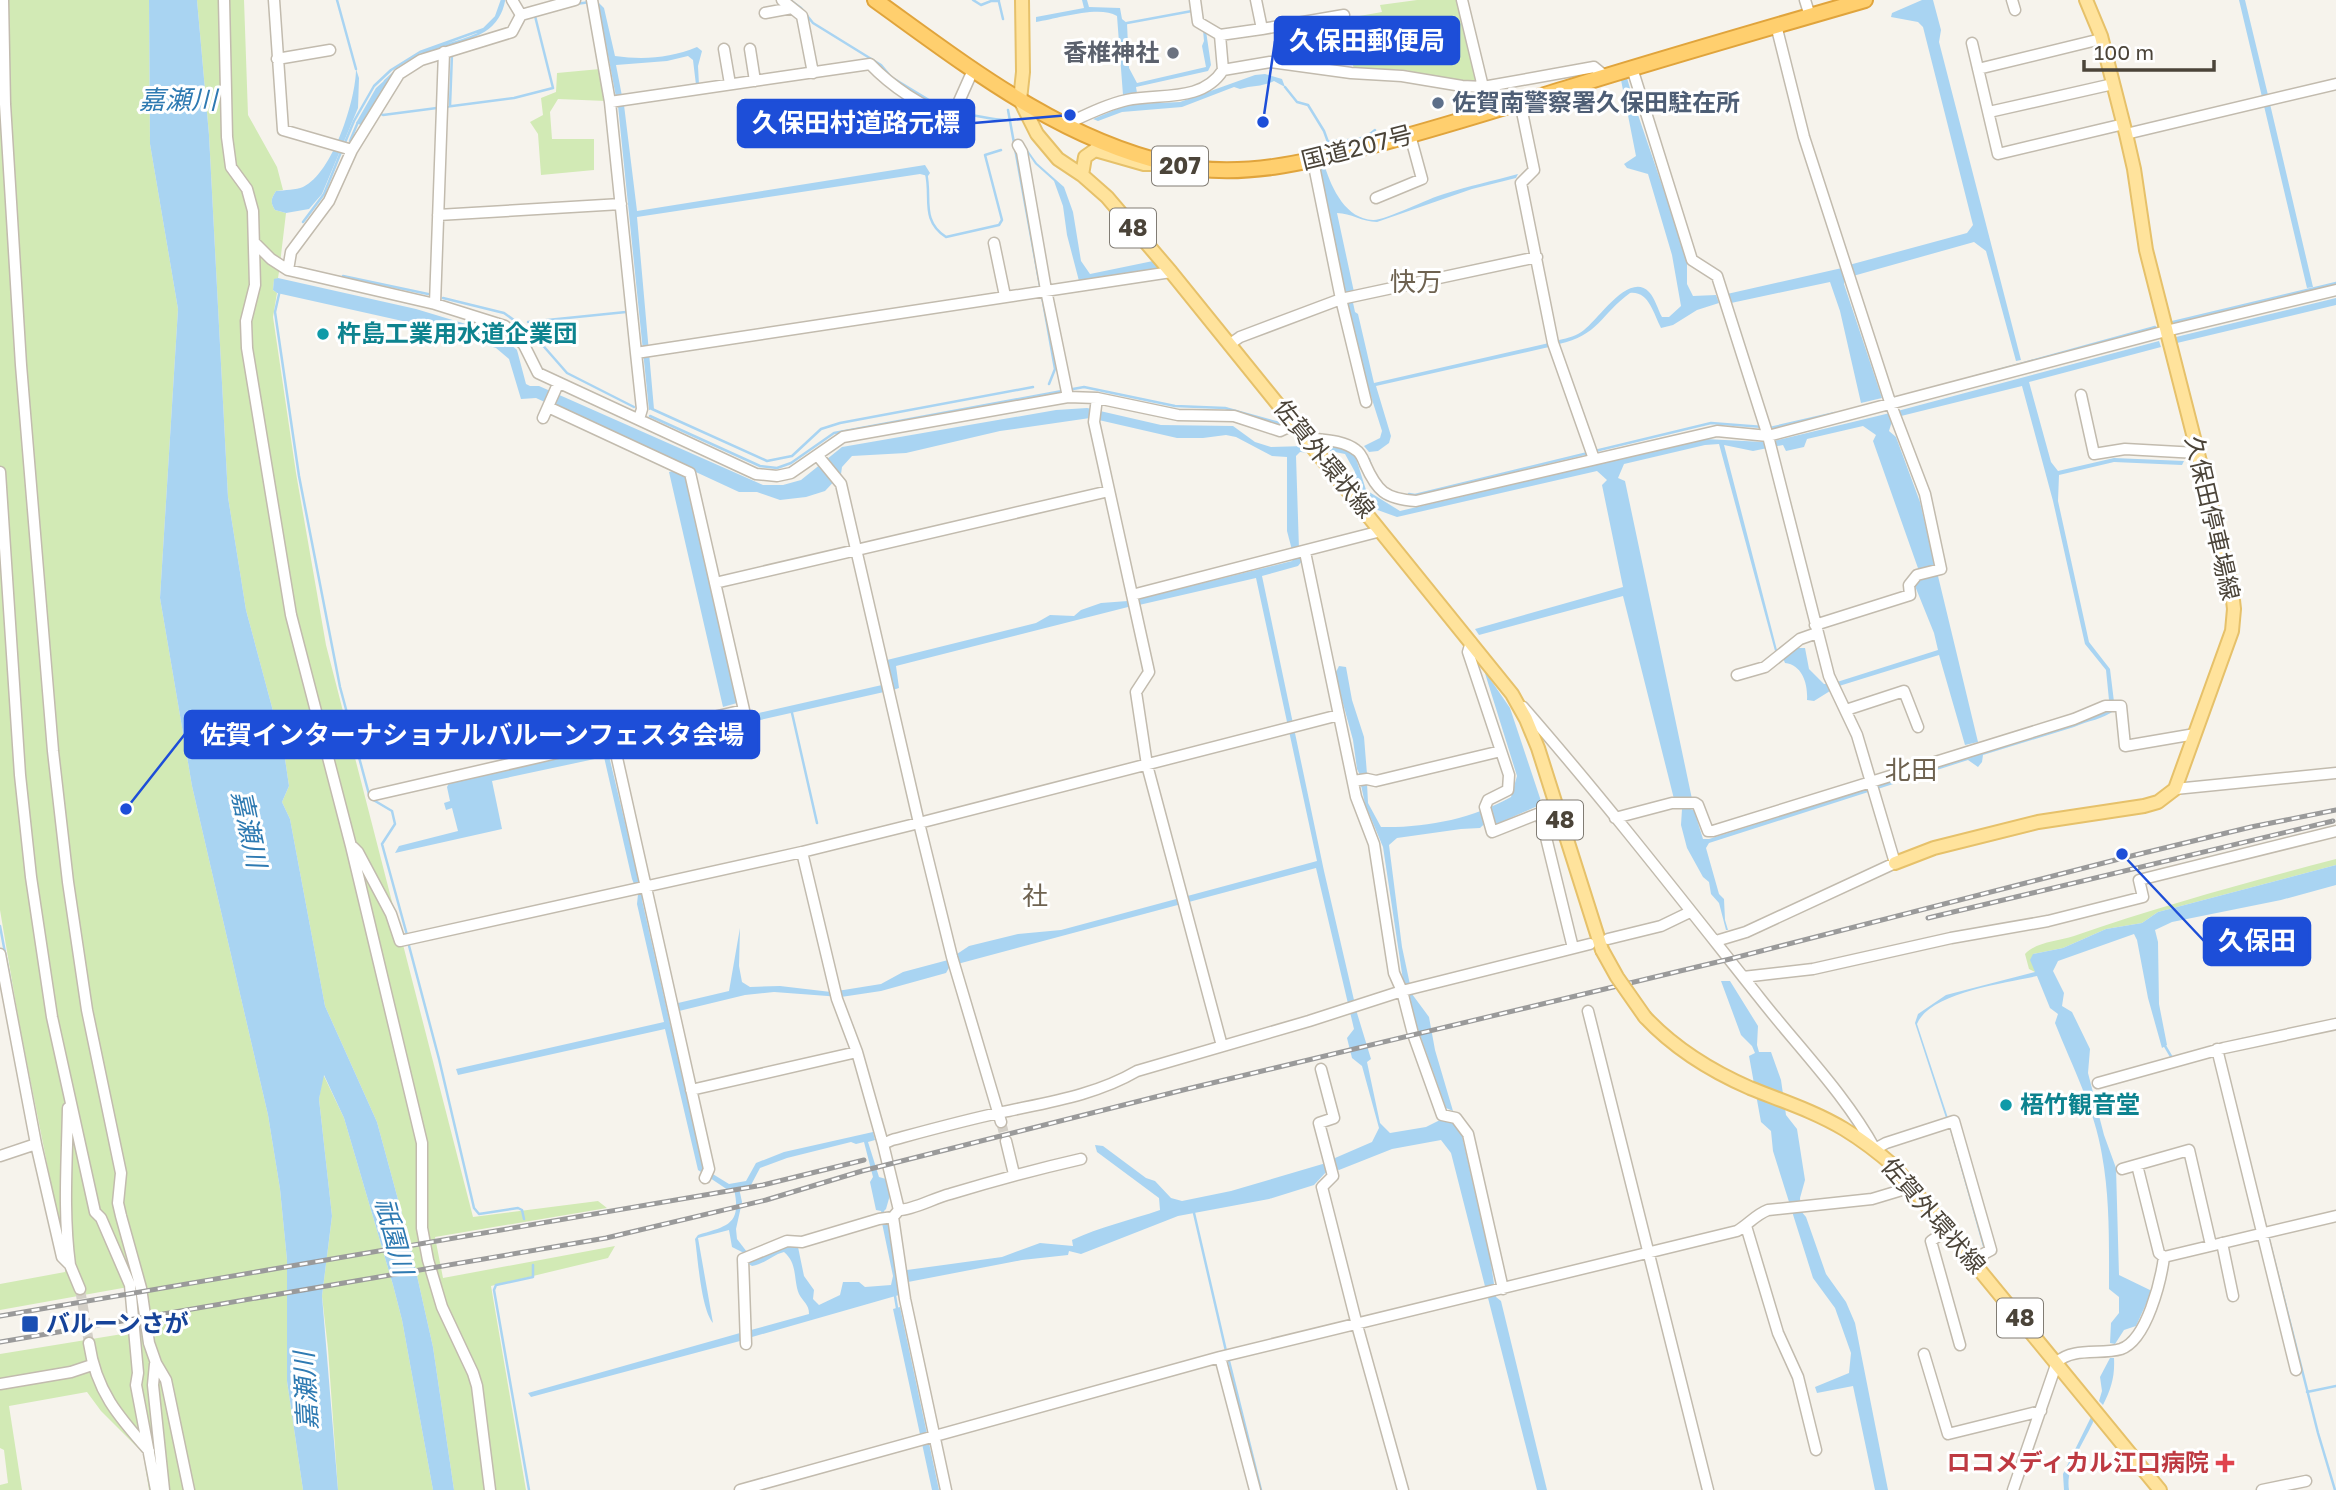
<svg xmlns="http://www.w3.org/2000/svg" width="2336" height="1490" font-family="'Golos Text','Noto Sans JP',sans-serif">
	<rect width="100%" height="100%" fill="#f6f3ec"/>
	<path fill="#d2eab5" d="M0,0H149L150,144L178,309L160,598L192,786L268,1115L280,1189L287,1260V1381L303,1490H149L143,1453L101,1411L87,1392L9,1406L22,1490H0V1485L8,1483L4,1450L0,1448V1354L153,1329L145,1284L0,1310V1284L65,1272V1254L20,1028L0,910Z
		M197,0H244L248,115L277,167L283,190L276,191C271,199 270,202 275,210L286,213L279,272L278,278L274,280L273,290L277,293L273,317L296,473L326,645L473,1217L598,1201L607,1208L435,1237L443,1278L615,1246L608,1258L491,1286L526,1490H454L433,1347L409,1240L377,1122L325,1006L290,819L282,802L289,786L284,752L246,610L228,497L209,135Z
		M1417,0H1458L1477,83H1460L1406,70L1354,68L1352,63L1348,18L1382,12L1380,5Z
		M600,69L606,101L558,99L550,112L552,139H594V170L541,175L538,134L530,122L543,115L541,98L556,92L557,73Z
		M2336,859V865L2158,912L2142,923L2106,929L2063,948L2033,954L2035,972L2029,969L2025,954C2036,942 2058,941 2074,936C2160,906 2248,882 2336,859Z
		M323,1074L344,1118L393,1285L402,1320L433,1490H338L328,1349L322,1296L332,1216L319,1099Z"/>
	<path fill="#a9d4f2" fill-rule="evenodd" d="M149,0H197L209,135L228,497L246,610L284,752L289,786L282,802L290,819L325,1006L377,1122L409,1240L433,1347L454,1490H433L402,1320L393,1285L344,1118L324,1075L319,1099L332,1216L322,1296L338,1490H303L287,1381V1260L280,1189L268,1115L192,786L160,598L178,309L150,144Z
		M1082,0H1087L1089,7L1120,8L1122,19L1127,23L1129,68L1137,83L1206,67L1202,46L1204,41L1203,30L1206,31L1211,65L1208,71L1136,87L1137,93L1131,94L1134,104L1180,102L1255,75L1265,74L1282,79L1285,87L1274,81C1262,87 1252,85 1240,89L1234,87L1182,107L1122,112L1098,121L1093,119L1129,104L1128,95H1123L1117,16C1099,5 1057,19 1036,22V17L1084,8Z
		M1922,0H1933L1941,30L1939,42L2021,360L2016,361L1986,251L1974,242L1853,276L1849,265L1967,233L1973,225L1923,27L1918,22L1891,17L1892,13Z
		M2239,0H2245L2268,95L2262,97Z
		M597,1L604,8L615,56C644,60 670,58 697,47L702,51L698,66L699,85H696L693,60L688,56L667,61L616,65L622,96L616,97L600,13L596,3Z
		M356,69L359,78L358,108L322,194L309,209L286,213L275,210C270,202 271,199 276,191C285,190 296,190 303,187C333,173 356,99 356,69Z
		M1627,78L1634,102L1638,105L1636,109L1687,258V284L1693,296L1716,295L1719,303L1697,310L1673,325L1661,328C1653,313 1649,291 1630,293C1601,314 1598,336 1559,344V340C1568,338 1577,336 1584,330C1598,320 1629,271 1649,292C1655,298 1658,310 1662,317H1669L1681,306L1672,255L1648,174L1627,168L1624,164L1636,156L1621,80Z
		M386,79L390,83L363,126L356,123L376,88Z
		M2270,104L2313,287L2307,288L2264,106Z
		M624,105L637,211L925,165L930,173L928,176L920,174L637,217L654,409L649,410L618,106Z
		M1025,149H1027L1037,163L1064,187L1073,212L1081,261L1090,274L1153,261L1159,269L1079,281L1067,235L1063,206L1054,181L1035,164Z
		M1325,167C1332,189 1346,219 1373,220C1384,221 1429,198 1444,194C1468,186 1493,181 1518,174L1516,178L1472,189L1377,222C1362,222 1351,213 1337,213L1354,292L1351,293L1355,312L1358,314L1374,383L1549,343V347L1376,386L1391,436L1389,443L1378,451L1369,452L1364,446L1380,438L1382,431L1369,390L1348,303L1350,301L1346,294L1320,168Z
		M1842,268L1845,278L1844,284L1882,398L1861,403L1840,311L1830,282L1731,303L1727,294Z
		M278,278L416,309L499,334L517,350L526,384L530,386H539L763,485H783L801,480L842,447L1056,410L1087,408L1161,425L1233,426L1255,442L1271,447L1306,446L1311,453L1300,452L1296,456L1299,549L1292,550L1287,531V457L1272,456L1236,437L1226,435L1203,438H1177L1090,418L1000,431L906,453L852,456L842,467L841,474L825,491L806,497L780,500L757,492H739L536,398L521,399L509,359L496,348L416,324L277,293L273,290L274,279Z
		M2336,298V305L2177,343L2176,337Z
		M2159,341L2161,347L2029,382L2051,462L2058,471L2114,458L2184,461L2182,465L2114,462L2059,475L2058,501L2089,642L2110,669L2115,710C2104,719 2087,721 2074,727L1983,755L1982,762L1978,767L1968,760L1709,843L1706,848L1719,894L1724,899L1725,920L1728,930H1726L1719,903L1711,894L1709,882L1703,877L1687,848L1681,825L1682,809L1686,808L1683,800L1674,799L1623,596L1479,635L1475,629L1623,587L1602,485L1607,480L1597,471L1397,517L1372,508L1356,488L1355,472L1345,454L1325,450L1320,443L1342,447L1355,455L1366,490L1400,511L1705,439L1764,442L1766,446L1775,444L1774,441L1890,413ZM2022,386L2053,501L2085,644L2106,670L2109,700L2107,712L2087,716L2074,723L1709,839H1703L1694,810L1690,809L1688,800L1692,799L1625,481L1618,478L1624,464L1705,445L1719,444L1775,651L1777,650L1724,445L1753,451L1783,445L1786,451L1804,447L1807,439L1863,426L1876,435L1873,441L1919,571L1921,578L1915,586L1934,633L1938,650L1837,682L1839,686L1939,655L1965,745L1978,742L1938,576H1931L1935,566L1920,502L1896,437L1889,431L1893,418Z
		M673,471L685,476L737,703L723,707L669,472Z
		M1301,556L1302,561L1298,566L1262,576L1324,871L1357,1013L1371,1059L1367,1062L1380,1123L1390,1133L1426,1127L1442,1119L1456,1122L1462,1136L1490,1257L1496,1297L1501,1301L1547,1490H1537L1451,1153L1441,1140L1392,1149L1339,1170L1334,1168L1328,1170L1314,1185L1269,1199L1178,1216L1081,1254L1069,1251L1068,1255L1022,1260L908,1282L907,1278L898,1280L899,1295L752,1337L751,1330L809,1314C809,1304 803,1302 799,1294C793,1279 798,1264 784,1252C772,1255 765,1264 752,1266L747,1263L749,1258L781,1246L798,1247L804,1276L814,1290L813,1299L819,1305L840,1295L843,1282H859L865,1287L891,1285L893,1276L882,1223L884,1221L881,1211L876,1210L870,1182L873,1177L864,1142L856,1144L851,1142L787,1158L760,1168L751,1185L739,1188L742,1202L736,1229L737,1239L747,1252L744,1253L732,1247L729,1230L698,1238L713,1323C701,1309 698,1259 695,1239L698,1235C727,1226 742,1225 734,1189L728,1190L698,1170L665,1029L458,1075L456,1069L664,1022L637,904L638,894L632,879L604,757L492,781L502,829L395,853L399,846L458,831L452,808L446,810L444,803L450,801L447,787L450,781L607,748L611,750L609,756L642,893V900L703,1168L729,1184L746,1181L756,1163L784,1152L873,1132L875,1140L868,1142L879,1177L886,1179L890,1195L886,1209L884,1211L886,1221H889L898,1275L907,1274V1270L1002,1257L1040,1243L1073,1246L1072,1240C1099,1227 1131,1220 1160,1210L1159,1198L1097,1152L1095,1145L1103,1146L1146,1178L1155,1181L1171,1198L1182,1201L1231,1191L1326,1163L1332,1164L1335,1158L1372,1142L1379,1128L1362,1066L1352,1058L1347,1038L1354,1029L1316,868L950,966L946,973L881,991L841,997L774,992L745,995L679,1011L678,1003L729,991L740,928L739,966L742,982L750,987L780,986L831,992L881,984L903,972L948,960L969,946L1018,934L1061,930L1317,861L1256,578L1139,605L1137,599L1292,561L1294,558Z
		M1128,601V607L896,666L899,688L893,690L887,660L1036,623L1050,615L1074,616L1081,610L1101,603Z
		M1796,648H1805L1809,669L1824,684H1828L1830,691L1814,701L1807,700C1808,685 1803,665 1785,663L1783,658Z
		M1339,666L1346,667L1352,700L1364,737L1367,774L1360,775L1357,769L1353,740L1335,674Z
		M1484,670L1510,708L1542,804L1499,823H1495L1492,817L1480,828L1461,829L1397,838L1389,845L1402,947L1412,994L1429,1017L1435,1050L1453,1111L1446,1108L1415,1021L1407,986L1403,980L1383,847L1365,804L1361,785L1367,783L1368,803L1381,827C1425,828 1472,819 1511,797L1517,776Z
		M882,685L884,692L619,752L618,745Z
		M2336,865V885L2281,900L2172,922L2155,930L2158,942L2159,1004L2167,1045L2162,1048L2148,998L2137,940L2134,934L2058,961L2053,971L2064,993L2062,1006L2072,1012L2090,1049L2088,1073L2104,1135L2116,1168L2119,1275L2152,1291L2136,1326L2124,1330L2115,1344L2110,1343L2111,1323L2119,1313V1297L2109,1289C2109,1244 2110,1199 2102,1155C2095,1110 2072,1066 2055,1023L2058,1014L2050,1008L2037,976C2006,983 1930,992 1917,1024L1948,1118H1946L1915,1023L1918,1014L1946,995L2035,972L2030,960L2033,954L2063,948L2106,929L2142,923L2158,912Z
		M1721,981H1730L1758,1026L1757,1045L1759,1052H1771L1781,1080L1786,1115L1797,1129L1805,1180L1800,1198L1801,1211L1806,1217L1826,1274L1846,1302L1855,1323L1888,1490H1875L1853,1386L1817,1393L1815,1387L1849,1373L1851,1353L1835,1308L1813,1278L1773,1151L1771,1131L1761,1122L1749,1056L1755,1053L1752,1046L1741,1035Z
		M900,1307L939,1490H932L893,1309Z
		M740,1333V1341L531,1397L528,1393Z
		M2110,1358H2114C2115,1377 2111,1389 2103,1405L2099,1401L2102,1391L2100,1377Z
		M2091,1417L2094,1420C2085,1441 2065,1467 2069,1490H2064L2063,1474Z"/>
	<g fill="none" stroke-linecap="round" stroke-linejoin="round">
		<path stroke="#a9d4f2" stroke-width="2.5" d="M337,0L356,69
			M790,0L801,8L813,23L881,65L891,77L947,111
			M973,0L981,5L991,1H999
			M999,2L1003,19
			M576,4L590,2
			M1127,23L1192,11
			M415,58C446,38 496,45 504,0
			M385,81L398,69
			M1285,87L1297,102L1308,105L1324,131L1328,142L1322,150
			M450,106L452,54
			M1008,110L1040,286
			M379,113L383,115L514,98L553,88L535,16
			M959,114C977,114 991,121 1009,120
			M350,141L358,122
			M1328,142C1346,138 1360,144 1375,130
			M344,145L354,121L374,86L391,70L420,52L484,29L496,17L502,0
			M926,173C932,197 920,220 946,237L999,225L1002,220L985,155L1001,150
			M303,222L324,194L341,152
			M343,276L428,294
			M280,290L275,312L299,476L340,687L370,798L392,811L395,824L382,844L407,935
			M1042,296L1055,369L1049,384
			M443,298L504,313L532,333L567,373L634,407
			M528,322L626,312
			M2173,322L2336,283
			M1973,377L2155,327
			M1073,389L1084,387L1175,406L1225,408L1279,423
			M652,409L767,461L792,456L821,429L840,423L1033,387
			M650,416L760,466L777,468L791,463L834,433L1062,391
			M1770,428L1835,413
			M1595,451L1711,423L1763,427
			M1369,459L1371,466
			M1409,494L1415,495L1588,453
			M792,713L817,823
			M0,926L11,985
			M408,942L439,1059L474,1208L479,1214L518,1208L522,1210L524,1219
			M2165,1046L2172,1058
			M2182,1055L2243,1039
			M1948,1118L1984,1246
			M2246,1149L2318,1433L2335,1490
			M1194,1213L1226,1351
			M895,1296L897,1308
			M1228,1357L1261,1490
			M2307,1392L2336,1386
			M529,1490L494,1290L496,1285L533,1277V1265"/>
		<path stroke="#d4d0c8" stroke-width="10" stroke-dasharray="10 5" stroke-linecap="butt" d="M1001,1122L1006,1141
			M80,1289L89,1343"/>
		<g stroke="#c2bbae" stroke-width="13">
			<path id="minor" d="M3,0L5,104L21,365L53,751L68,882L87,1010L121,1173L118,1203L121,1216L141,1288L149,1343L156,1363L166,1380L189,1490
				M224,0L227,137L231,167L247,189L253,211L255,285L246,321L247,348L291,615L351,846L422,1143V1228L428,1260L442,1307L473,1373L477,1386L490,1490
				M274,0L283,130L352,150
				M512,0L521,15
				M575,0L521,15L512,32L421,60L399,74L352,150L329,201L291,252L288,270L435,304L505,326L524,345L538,373L756,474L777,476L791,473L843,437L1068,397L1097,398L1178,415L1234,416L1280,431L1295,424
				M592,0L610,102
				M782,0L802,16L813,73
				M1195,0L1198,22L1220,35
				M1256,0L1262,29L1344,15
				M1462,0L1483,87
				M1805,0L1810,16
				M2012,0L2015,10
				M765,13L792,8
				M1776,25L1804,137L1891,405L1925,494L1941,569L1917,575L1909,585L1910,595L1815,625
				M1972,43L1998,154L2124,124
				M724,49L730,84
				M750,49L755,81
				M277,59L330,50
				M1632,68L1692,260L1717,276L1768,436L1829,676L1857,735L1895,863L1746,932L1716,941
				M1978,69L2101,39
				M1223,70L1220,35L1262,29
				M1520,102L1534,170L1521,183L1553,343L1594,459
				M1989,112L2113,84
				M1072,128L1075,120C1092,112 1109,104 1127,100C1159,93 1202,103 1223,70L1270,62L1351,73L1402,76L1462,86L1483,87L1594,67L1605,76
				M2126,134L2336,84
				M1018,145L1022,152L1046,290L1068,397
				M1313,161L1341,299L1366,402
				M1376,198L1422,179L1410,135
				M438,215L621,204
				M254,242L271,259L288,270
				M994,243L1005,296
				M435,304L444,52
				M1230,344L1240,337L1341,299L1537,257
				M636,353L610,102L870,64C891,86 923,108 952,117L973,70
				M2081,395L2094,454L2125,449L2197,453
				M1097,398L1094,422L1149,672L1136,692L1147,765L1222,1046
				M543,418L558,384
				M639,419L642,409L636,353L1171,272
				M1307,438C1323,440 1343,440 1356,450C1361,453 1363,459 1365,464C1377,491 1385,499 1416,501L1717,431L1768,436L2166,331L2336,290
				M818,456L841,484L919,823L802,852L837,999L857,1052L883,1144L899,1210L893,1217L905,1299L946,1490
				M0,472L20,775L31,877L52,1017L95,1212L101,1218L130,1285L138,1373L136,1385L156,1490
				M1305,552L1356,797L1374,844L1394,973L1402,991L1413,1034L1442,1115L1456,1118L1468,1134L1503,1289
				M715,583L1109,491
				M1132,595L1381,531
				M1471,642L1468,652L1509,775L1508,790L1488,800L1485,807L1492,832L1540,813L1573,948
				M1737,675L1765,667L1800,639L1817,633
				M1523,707C1605,801 1682,900 1759,997C1798,1047 1845,1094 1875,1149L1886,1143L1954,1121L1991,1250L1972,1260
				M1846,710L1904,691L1918,727
				M613,740L709,1169L705,1178
				M1353,781L1367,779L1376,781L1501,751
				M2175,789L2336,773
				M374,795L744,710L690,473L548,407
				M1615,818L1672,803H1695L1698,805L1708,831H1713L2074,719L2105,706H2121L2125,746L2195,734
				M353,847L358,852L391,914L400,941L802,852
				M1608,939L1661,926L1690,912
				M0,954L36,1144
				M1743,977L1813,969L1951,938L2048,921L2143,897L2139,880L2336,831
				M1588,1011L1708,1490
				M2217,1049L2296,1370
				M1321,1069L1334,1118L1319,1123L1333,1176L1322,1187L1357,1325L1403,1490
				M2098,1083L2224,1048L2336,1024
				M691,1090L857,1052
				M68,1108C67,1161 63,1213 70,1265
				M1001,1122L952,957L919,823L1339,715
				M1006,1141L1014,1174
				M883,1144L892,1140C929,1130 965,1120 1003,1112C1049,1102 1096,1095 1137,1071L1309,1021L1402,991L1590,944
				M0,1156L36,1144L62,1257L70,1265L80,1289
				M2137,1165L2159,1253L2164,1257
				M2122,1169L2189,1150L2211,1245
				M899,1210C913,1210 934,1198 950,1194C993,1181 1037,1169 1081,1159
				M1746,1226L1778,1333L1798,1377L1816,1450
				M1947,1230L1931,1241L1960,1345
				M2222,1243L2233,1296
				M89,1343C96,1391 118,1416 149,1451
				M746,1344L743,1259L787,1241L802,1242L879,1219L893,1217
				M1924,1354L1948,1434L2041,1411
				M1220,1357L1255,1490
				M155,1364L153,1385L164,1490
				M0,1384L71,1372L92,1365
				M740,1490L1220,1357L1737,1231C1749,1224 1755,1215 1768,1210L1872,1199L1912,1187
				M2013,1490L2057,1362C2073,1347 2101,1355 2121,1349C2147,1340 2161,1280 2164,1257L2336,1216
				M2262,1490L2306,1481"/>
		</g>
		<g stroke="#e6c16a" stroke-width="16">
			<path id="major" d="M1022,0L1023,72L1020,100L1037,134L1058,159L1082,175L1107,197L1171,272L1512,694L1526,719L1538,748L1602,950
				M1082,175L1085,157L1095,150L1144,164H1154
				M1895,863L1934,848L2038,822L2144,806L2158,802L2175,789L2232,631L2234,609L2231,583L2146,250L2134,169L2126,134L2101,36L2086,0
				M1645,1017C1674,1048 1711,1071 1750,1088C1782,1101 1814,1111 1844,1129C1862,1140 1879,1153 1895,1167L2160,1490"/>
		</g>
		<g stroke="#e0a43c" stroke-width="18">
			<path id="highway" d="M875,0C967,66 1058,138 1170,164C1242,181 1316,160 1385,142C1449,125 1511,105 1574,86C1671,56 1768,28 1865,0"/>
		</g>
		<use href="#minor" stroke="#fff" stroke-width="10"/>
		<use href="#major" stroke="#ffe39c" stroke-width="12"/>
		<use href="#highway" stroke="#ffcf6e" stroke-width="14"/>
		<g stroke="#9a9a9a" stroke-width="5">
			<path id="rail" d="M1928,918L2333,821
				M0,1316L763,1185L864,1160
				M0,1342L606,1238L766,1200L862,1171L1187,1089L1730,959L2123,858L2251,827L2336,810"/>
		</g>
		<use href="#rail" stroke="#fff" stroke-width="2.5" stroke-dasharray="8" stroke-linecap="butt"/>
		<g stroke="#e6c16a" stroke-width="16" stroke-linecap="butt">
			<path id="major-bridge" d="M1602,950L1617,977L1645,1017"/>
		</g>
		<use href="#major-bridge" stroke="#ffe39c" stroke-width="12"/>
	</g>
	<circle fill="#6b7280" stroke="#fff" stroke-width="2.5" cx="1173" cy="53" r="7"/>
	<circle fill="#5c6f8a" stroke="#fff" stroke-width="2.5" cx="1438" cy="103" r="7"/>
	<g fill="#0f9aa8" stroke="#fff" stroke-width="2.5">
		<circle cx="323" cy="334" r="7"/>
		<circle cx="2006" cy="1105" r="7"/>
	</g>
	<rect fill="#1a4fb4" stroke="#fff" stroke-width="2.5" x="21" y="1315" width="18" height="18" rx="3.5"/>
	<path fill="#e0444e" stroke="#fff" stroke-width="2.5" d="M2221.5 1452.5h7v7h7v7h-7v7h-7v-7h-7v-7h7z"/>
	<g text-anchor="middle" stroke-width="6" stroke-linejoin="round" paint-order="stroke">
		<g fill="#fff" stroke="#817c74" stroke-width="2">
			<rect x="1152" y="146.5" width="56" height="39" rx="5"/>
			<rect x="1110" y="208.5" width="46" height="39" rx="5"/>
			<rect x="1537" y="800.5" width="46" height="39" rx="5"/>
			<rect x="1997" y="1298.5" width="46" height="39" rx="5"/>
		</g>
		<g font-size="23" font-weight="bold" fill="#4b4439">
			<text x="1180" y="174">207</text>
			<text x="1133" y="236">48</text>
			<text x="1560" y="828">48</text>
			<text x="2020" y="1326">48</text>
		</g>
		<g font-size="24" font-weight="bold" fill="#5b616d" stroke="#fff" text-anchor="end">
			<text x="1159" y="61">香椎神社</text>
		</g>
		<g font-size="24" font-weight="bold" fill="#4e5e75" stroke="#fff" text-anchor="start">
			<text x="1452" y="111">佐賀南警察署久保田駐在所</text>
		</g>
		<g font-size="24" fill="#4b4439" stroke="#fff">
			<text transform="translate(1357 148) rotate(-14)" y="8">国道207号</text>
			<text transform="translate(1324 459) rotate(51)" y="8">佐賀外環状線</text>
			<text transform="translate(2212 518) rotate(77)" y="8">久保田停車場線</text>
			<text transform="translate(1933 1216) rotate(49)" y="8">佐賀外環状線</text>
		</g>
		<g font-size="24" font-weight="bold" fill="#0d838f" stroke="#fff" text-anchor="start">
			<text x="337" y="342">杵島工業用水道企業団</text>
			<text x="2020" y="1113">梧竹観音堂</text>
		</g>
		<g font-size="24" font-weight="bold" fill="#164399" stroke="#fff" text-anchor="start">
			<text x="46" y="1332">バルーンさが</text>
		</g>
		<g font-size="24" font-weight="bold" fill="#be3a42" stroke="#fff" text-anchor="end">
			<text x="2209" y="1471">ロコメディカル江口病院</text>
		</g>
		<g font-size="26" font-style="italic" fill="#2e7ab2" stroke="#fff">
			<text x="178" y="109">嘉瀬川</text>
			<text transform="translate(249 829) rotate(78)" y="9">嘉瀬川</text>
			<text transform="translate(394 1236) rotate(75)" y="9">祇園川</text>
			<text transform="translate(306 1391) rotate(-93)" y="9">嘉瀬川</text>
		</g>
		<g font-size="26" fill="#6e6250" stroke="#fff">
			<text x="1416" y="291">快万</text>
			<text x="1911" y="779">北田</text>
			<text x="1035" y="905">社</text>
		</g>
	</g>
	<path fill="none" stroke="#1d4ed8" stroke-width="2.5" d="M1263 122L1275 41M1070 115L974 123M126 809L185 734M2122 854L2204 941"/>
	<g fill="#1d4ed8" stroke="#fff" stroke-width="2.5">
		<circle cx="1263" cy="122" r="7"/>
		<circle cx="1070" cy="115" r="7"/>
		<circle cx="126" cy="809" r="7"/>
		<circle cx="2122" cy="854" r="7"/>
	</g>
	<g fill="#1d4ed8" stroke="#1d4ed8" stroke-width="2.5">
		<rect x="1275" y="17" width="184" height="47" rx="7"/>
		<rect x="738" y="100" width="236" height="47" rx="7"/>
		<rect x="185" y="711" width="574" height="47" rx="7"/>
		<rect x="2204" y="918" width="106" height="47" rx="7"/>
	</g>
	<g font-size="26" text-anchor="middle" font-weight="bold" fill="#fff">
		<text x="1367" y="50">久保田郵便局</text>
		<text x="856" y="132">久保田村道路元標</text>
		<text x="472" y="744">佐賀インターナショナルバルーンフェスタ会場</text>
		<text x="2257" y="950">久保田</text>
	</g>
	<path d="M2084 60v10h130v-10" fill="none" stroke="#4b4439" stroke-width="3.5"/>
	<text x="2094" y="60" font-size="21" fill="#4b4439" stroke="#ffffff" stroke-width="5" paint-order="stroke">100 m</text>
</svg>
